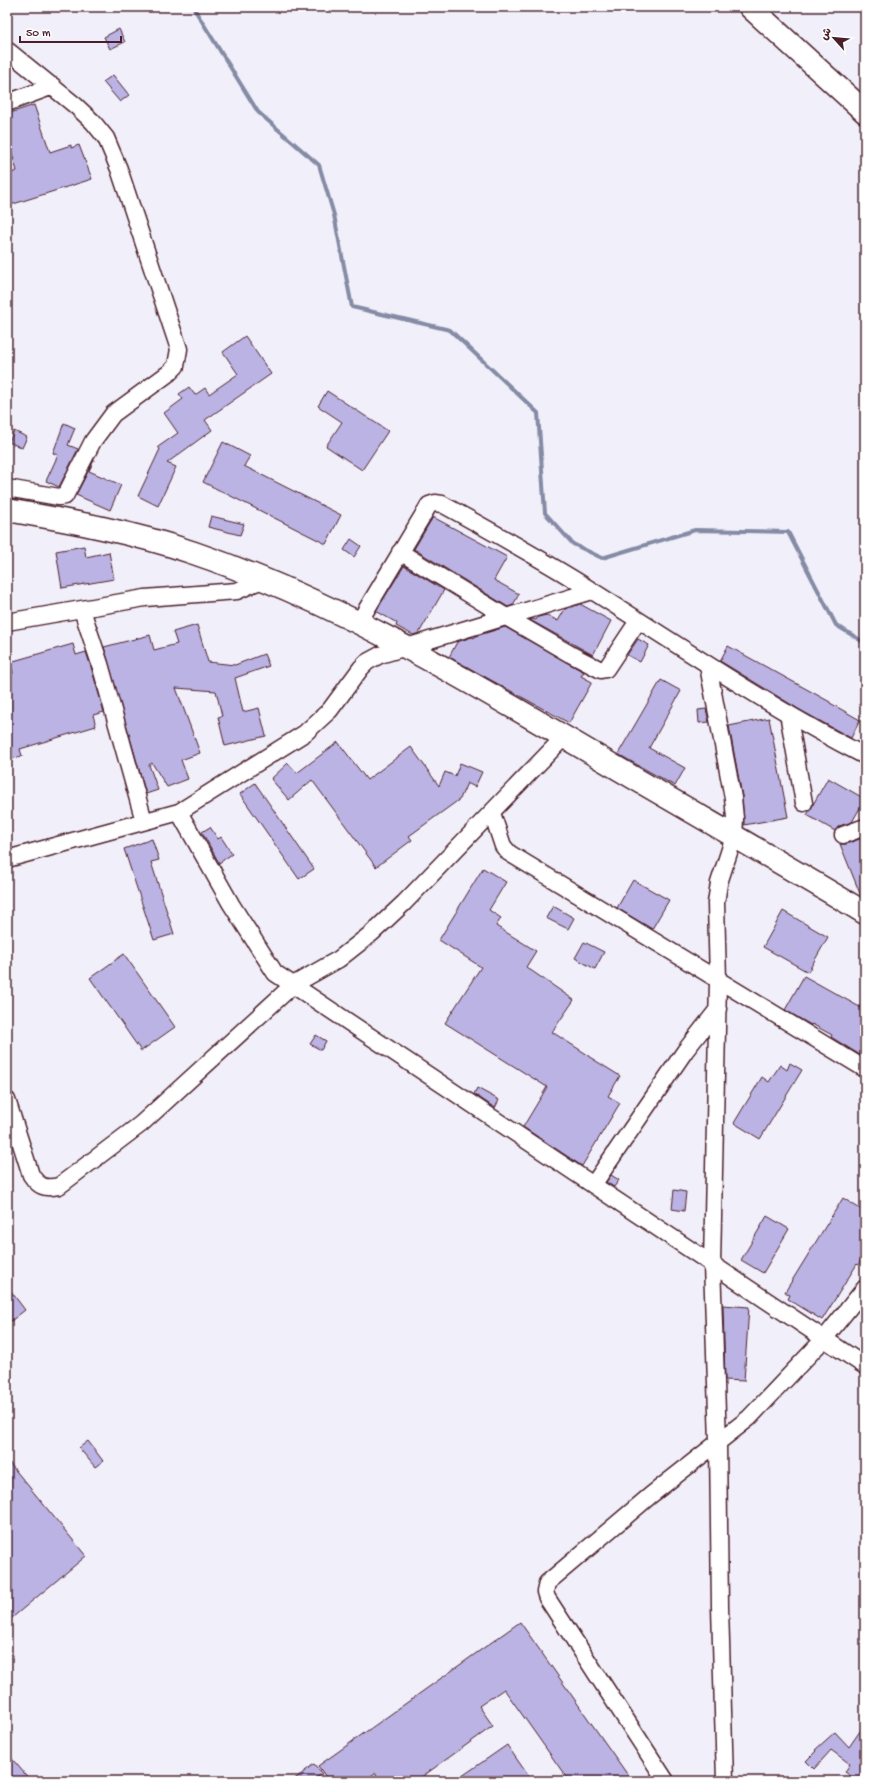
<svg xmlns="http://www.w3.org/2000/svg" width="872" height="1788" font-family="'Gochi Hand','Playpen Sans Arabic',sans-serif">
	<rect width="100%" height="100%" fill="#f1f0fa"/>
	<filter id="ink" filterUnits="userSpaceOnUse"><feTurbulence type="fractalNoise" baseFrequency=".025" numOctaves="2"/><feDisplacementMap in="SourceGraphic" scale="8" xChannelSelector="R" yChannelSelector="G"/><feConvolveMatrix kernelMatrix="1 2 1 2 8 2 1 2 1" color-interpolation-filters="sRGB"/></filter>
	<g filter="url(#ink)">
		<g fill="none" stroke-linecap="round" stroke-linejoin="round">
			<path stroke="#858aa5" stroke-width="4" d="M193,7L258,112L319,165L334,215L352,307L450,330L538,413L545,513L573,544L602,558L695,530L788,532L836,625L865,643"/>
		</g>
		<path fill="#bbb3e4" stroke="#4a1f2b" d="M119,29L125,42L110,49L104,37Z
			M113,75L129,95L120,102L103,82Z
			M34,105L50,152L71,145V148L79,145L92,179L7,206V174L17,171L10,147L7,148V114Z
			M245,336L271,374L205,420L212,430L167,463L176,467L158,506L138,496L160,449L158,447L178,433L164,413L183,399L179,394L189,387L195,395L205,388L209,394L238,374L223,352Z
			M327,391L388,431L362,470L326,446L342,422L318,406Z
			M64,423L75,428L68,445L78,449L59,487L46,481L58,455L53,453Z
			M14,431L27,437L22,448L9,442Z
			M223,442L250,456L244,466L341,515L326,544L203,482Z
			M94,460L89,471L121,485L110,510L76,495Z
			M211,516L244,524L240,535L208,527Z
			M433,517L507,557L494,580L519,594L513,605L508,607L414,549Z
			M351,539L361,546L354,557L344,550Z
			M84,546L86,557L109,552L114,579L62,588L56,551Z
			M404,566L444,590L419,633L413,635L396,626L397,623L376,611Z
			M580,604L611,621L593,655L530,620L533,619L536,620L538,617L547,615L558,621L565,609Z
			M197,625L208,662L235,665L264,654L269,666L235,678L243,712L259,708L266,736L225,746L218,717L222,716L216,691L176,688L200,753L181,760L188,779L167,787L152,763L149,765L158,790L146,794L104,647L150,635L154,650L177,644L173,632Z
			M505,627L584,672L581,676L592,682L569,723L449,657L457,642L472,637L474,638L476,636Z
			M638,639L649,645L640,662L627,655Z
			M73,644L76,655L86,652L91,667L104,712L93,715L96,726L20,749L22,756L7,760V674L13,673L10,662Z
			M728,646L830,702V703L860,720L851,738L800,710L720,661Z
			M661,680L681,691L649,748L685,768L675,786L618,754Z
			M706,709L709,722L699,723L698,710Z
			M769,718L788,817L744,825L742,796L729,726Z
			M338,742L367,780L411,747L439,786L445,772L455,776L460,763L482,772L475,787L467,783L460,799L409,836L412,840L376,867L312,780L289,800L271,779L288,763L297,773Z
			M828,778L865,799L852,822L839,826L835,831L807,815Z
			M255,783L314,869L299,879L240,794Z
			M210,827L218,839L221,837L232,854L219,863L202,832Z
			M865,837V898L861,896L840,844H846Z
			M152,839L159,860L151,862L174,934L154,940L124,849Z
			M483,868L506,882L489,910L501,918L496,926L536,951L526,967L574,1000L552,1032L588,1055V1056L620,1076L608,1096L620,1103L582,1166L523,1127L547,1087L445,1023L481,967L439,940Z
			M633,880L669,900L652,929L617,908Z
			M553,906L574,918L568,929L546,918Z
			M783,911L828,937L808,972L763,947Z
			M584,942L604,952L595,969L575,958Z
			M124,954L175,1027L141,1051L90,978Z
			M804,976L865,1010V1058L831,1037L832,1035L812,1024L811,1025L785,1010Z
			M316,1035L326,1041L321,1050L310,1044Z
			M790,1063L802,1070L760,1139L734,1123L762,1077L769,1082L780,1065L787,1070Z
			M477,1088L499,1100L495,1108L474,1094Z
			M611,1175L619,1180L614,1187L606,1182Z
			M674,1190L686,1192L684,1211L672,1209Z
			M843,1198L865,1212V1254L858,1265L857,1264L822,1320L788,1299L790,1295L785,1292Z
			M767,1216L789,1229L763,1273L741,1260Z
			M7,1286L25,1310L7,1324Z
			M723,1305L749,1307L744,1381L725,1380Z
			M88,1441L103,1461L95,1467L79,1448Z
			M7,1460L86,1556L7,1622Z
			M520,1622L632,1781H569L504,1689L479,1706L493,1726L416,1781H381L375,1773L364,1781H329L318,1766Z
			M865,1724V1781H858L845,1772L850,1764L831,1750L814,1769L806,1761L816,1751L815,1750L835,1732L849,1747Z
			M507,1745L532,1781H455Z
			M7,1753L31,1781H7Z
			M314,1764L322,1774L312,1781H292Z"/>
		<g fill="none" stroke-linecap="round" stroke-linejoin="round">
			<g stroke="#4a1f2b" stroke-width="19">
				<path id="minor" d="M7,50L76,106L93,122L106,138L119,169L179,349L176,366L169,373L113,414L93,441L65,496L59,497L7,488
					M7,103L53,86
					M400,552L508,618L570,654L601,670L606,669L638,621
					M82,610L100,664L144,821
					M7,622L145,598L237,591L264,579
					M359,622L429,505L435,503L442,504C493,532 544,560 594,592C683,648 771,708 865,756
					M708,666L733,798L735,818L734,837L719,883L716,903L718,981L712,1264L718,1442L720,1607L725,1781
					M788,713L804,803
					M179,812L231,904L275,973L865,1366
					M492,813L503,846L509,853L865,1069
					M843,835L865,827
					M7,859L179,812L305,733L330,710L361,668L367,662L380,655L592,591
					M7,1100L31,1175C39,1187 45,1189 59,1186L141,1124L293,985L339,959L372,933L404,903L564,737
					M593,1185L685,1051L718,1009
					M666,1781L547,1598L545,1592L547,1583L651,1495L749,1418L824,1339L865,1288"/>
			</g>
			<g stroke="#4a1f2b" stroke-width="25">
				<path id="secondary" d="M7,510C70,521 133,532 194,553C338,602 469,681 600,758C688,810 777,860 865,913"/>
			</g>
			<g stroke="#4a1f2b" stroke-width="25">
				<path id="trunk" d="M750,7L865,112"/>
			</g>
			<use href="#minor" stroke="#fff" stroke-width="16"/>
			<use href="#secondary" stroke="#fff" stroke-width="22"/>
			<use href="#trunk" stroke="#fff" stroke-width="22"/>
		</g>
	</g>
	<rect width="872" height="1788" fill="none" stroke="#fff" stroke-width="24"/>
	<rect x="12" y="12" width="848" height="1764" fill="none" stroke="#4a1f2b" stroke-width="1.5" filter="url(#ink)"/>
	<g transform="translate(834 38) rotate(297)" stroke="#ffffff" stroke-width="3" paint-order="stroke">
	<path d="M0-3L7 15L0 10L-7 15Z" fill="#4a1f2b"/>
	<text y="-6" font-size="11" font-weight="bold" text-anchor="middle" fill="#4a1f2b">ش</text>
	</g>
	<path d="M20 36v6h101v-6" fill="none" stroke="#4a1f2b" stroke-width="2"/>
	<text x="26" y="36" font-size="12" fill="#4a1f2b" stroke="#ffffff" stroke-width="3" paint-order="stroke">50 m</text>
</svg>
